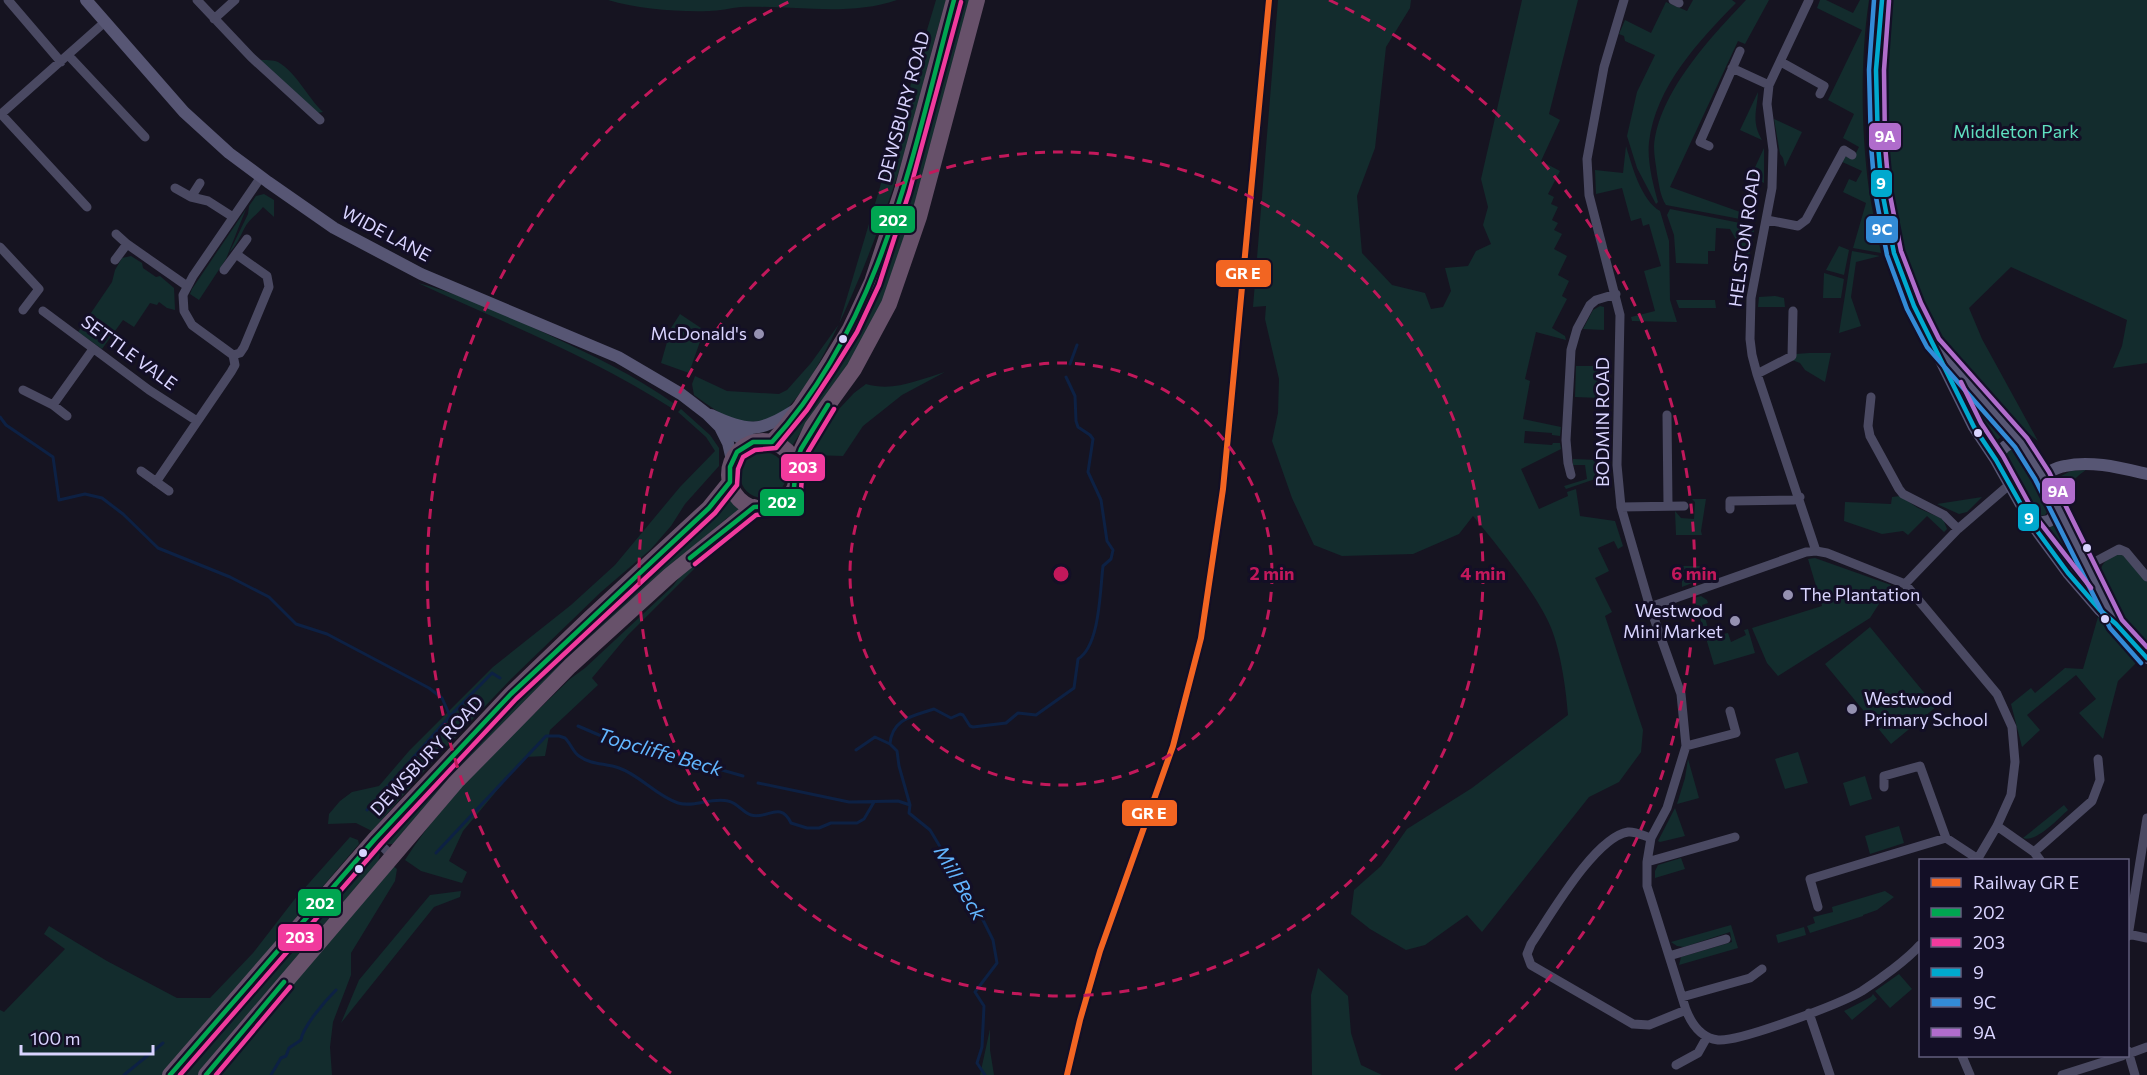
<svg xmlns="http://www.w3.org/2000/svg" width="2147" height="1075" font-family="Commissioner,sans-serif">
	<rect width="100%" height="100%" fill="#161421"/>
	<path fill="#132c2d" d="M608,0H897C848,17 792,5 741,7C730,8 719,11 709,11C678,12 637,9 608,0Z
		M936,0H946C929,57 917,115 899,171C883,220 818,402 772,419C769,420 763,420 759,421C731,425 716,410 694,395L692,384L695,376L727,391L779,394L787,390L811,363L839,324Z
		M961,0H974L910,235L880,310L855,354L810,418L792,446L785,440L847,348Z
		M1278,0H1411L1410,8L1386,47L1375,148L1357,196L1362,253L1392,285L1425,293L1431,309L1443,307L1451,291L1445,268L1468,266L1476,251L1491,244L1483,225L1488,207L1481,179L1522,0H1578L1549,114L1560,120L1541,161L1560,171L1548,194L1554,197L1551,204L1558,207L1552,220L1558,223L1554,230L1562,234L1554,249L1567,256L1558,275L1569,281L1562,296L1567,299L1552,328L1565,336L1566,340L1536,332L1525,379L1530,381L1523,419L1561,427L1560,436L1552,435V433L1525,431L1524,443L1552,445L1553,443H1560L1561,449L1521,469L1539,509L1568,496L1567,492L1576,489L1580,516L1615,521L1623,546L1618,549L1614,541L1598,548L1609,571L1595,578L1612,612L1605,616L1643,730L1641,752L1619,782L1589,797L1482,932L1467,915L1425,945L1406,950L1370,929L1351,914L1354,890L1381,866L1407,829L1472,788L1568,715C1566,688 1560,645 1548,621C1532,588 1497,545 1473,516L1459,534L1413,554L1342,556L1314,545L1292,498L1272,441L1278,413L1279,379L1265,319L1266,306L1253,307Z
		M1693,0H1732L1736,3C1698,42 1656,86 1649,142C1647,161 1653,184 1658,202L1656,204L1637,168L1627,136L1637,92L1655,55L1625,41L1624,36L1619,34L1625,20L1651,33L1666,2L1687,11Z
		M1746,0H1769L1745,44L1738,41L1670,187L1757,218L1756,222L1666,205C1660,196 1659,184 1657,174C1656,165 1654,156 1654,147C1658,93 1711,37 1746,0Z
		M1820,0H1826L1853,13L1860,0H1869C1860,59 1861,131 1869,190C1872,211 1877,232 1881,253L1853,248L1866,203L1843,192L1849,179L1856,182L1862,171L1838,160L1841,155L1853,159L1859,147L1843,138L1854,114L1828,100L1862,30L1817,8Z
		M1892,0H2147V363L2113,368L2122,346L2127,320L2011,267L1969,308L1982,339L2038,441L2019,426L2016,428L1948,350L1925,314L1908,277L1898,245L1886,183L1884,78Z
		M259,60C265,60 273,60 278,62C297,73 308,98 323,112L317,113Z
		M1758,92C1757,111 1751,121 1762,140L1740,130Z
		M1774,119L1802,132L1785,167L1783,158L1780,154Z
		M1626,146C1632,166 1641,200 1660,211L1669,241L1670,300L1677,322L1632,321L1631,317L1655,311L1644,271L1661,266L1649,224L1643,226L1641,218L1631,221L1622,188L1596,194L1595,170L1623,173Z
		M1764,148V183L1751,176Z
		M264,194L274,200V217L263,207C257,215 249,219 244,229C240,237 236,246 229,253L248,214L249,206L256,196Z
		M246,209L226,259L199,300L190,294L192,289Z
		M1670,209L1755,226L1748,261L1730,229L1716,228L1715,251H1708V264L1676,263L1674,235L1667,215Z
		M1839,246L1849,250L1844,275L1826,270Z
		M1852,251L1880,256L1856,262L1851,297L1861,326L1839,333Z
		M131,256L142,263L143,268L156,277L160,276L174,288L175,310L167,308L159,302L157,305L150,303L134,327L123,320L102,349L78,332L112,282L115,270L122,258Z
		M1824,273L1844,279L1841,298H1823Z
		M418,283C463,295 505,314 547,334C592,355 636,376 676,405L673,409C593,357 504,323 418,283Z
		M1775,296L1784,298L1785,307H1758L1759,297Z
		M1676,300H1715L1716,308H1679Z
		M1600,306L1604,307V330L1583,329L1593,310Z
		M680,314L704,330L689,373L661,363L671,328Z
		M1809,353H1831L1825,382L1805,370L1800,363L1792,360L1796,354Z
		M1576,366H1602L1600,398L1575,397Z
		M945,372L902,395L863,426L843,456L811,455L825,424L854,393L866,384C894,392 918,380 945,372Z
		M1958,378L2007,432L1992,444L1956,381Z
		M681,409L710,435L719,448V466L685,504L671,526L651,549L601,592L511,679L435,759L372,831L356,823L328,824L329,814L340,801L352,792L379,786L409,751L493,667L571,605L615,565L680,487L715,451L706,437L678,412Z
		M2013,449L2028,470L2049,505L2048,511L2045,515L2039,516L2034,513L2003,456V454Z
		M740 475a23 23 0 1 1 46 0a23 23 0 1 1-46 0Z
		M1573,459L1598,460V478L1566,489L1564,486L1587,479L1585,465H1573Z
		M2086,470C2071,480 2065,488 2071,507L2068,508L2058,486L2061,476L2071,471Z
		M1900,496L1918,508L1943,519L1947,529L1944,532L1927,516L1908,535L1903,531L1882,534L1844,521L1845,502L1891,504L1892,497Z
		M727,497L740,511L727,518L705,537L393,844H387L384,840L452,763L632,586L717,512Z
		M1982,497L1967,512L1959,514L1937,504Z
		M1692,499H1706L1701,531L1702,535H1676L1675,511L1681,518L1694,519L1695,502Z
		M2060,520L2080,563L2078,565L2070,566L2042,530Z
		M711,552L628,635L592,678L598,685L550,730L545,756L525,757L463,831L449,861L467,872L462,883L421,871L405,860C449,791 512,736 570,679L585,668L673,586L685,570Z
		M2117,554L2125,556L2147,582V649C2134,634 2093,587 2102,566C2105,560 2111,557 2117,554Z
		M1815,558L1891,585L1870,618L1778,676L1767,663L1752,628L1822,606L1808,559Z
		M1682,566H1707L1705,578L1682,587Z
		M1701,596L1707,600L1708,603L1702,605L1710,637L1728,633L1731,642L1746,635L1744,630L1748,629L1755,653L1714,665L1694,598Z
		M2098,617L2139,660L2118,681L2103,739L2079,713L2096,699L2076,675L2027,715L2040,730L2022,747L2011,704L2031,688L2035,693L2065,668L2083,669Z
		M1870,627L1936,707L1891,744L1825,664Z
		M1798,752L1808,783L1785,789L1775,759Z
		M1688,759L1699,798L1677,804L1685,778Z
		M1865,776L1872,799L1850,806L1843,783Z
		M2064,805L2068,810C2058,819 2036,843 2023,838Z
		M1675,808L1685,836L1660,842L1658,841Z
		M1899,826L1904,843L1870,854L1865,836Z
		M350,837L358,840L359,844L162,1075H0V1010L4,1012L65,949L44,934L49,926L107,961L177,998H210L253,953L294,900Z
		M377,851L380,854L378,862L199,1075H185L371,852Z
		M1681,858L1685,869L1655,878V871L1658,865Z
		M393,866L397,869L395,881L351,953V975L333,1022L330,1047L332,1075H214Z
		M461,891L460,897L434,907L341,1023L359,980L430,895Z
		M1885,891L1894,897L1877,910L1863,915V916L1810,933L1807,926L1815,923L1813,917L1833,912L1832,907Z
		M1731,925L1738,948L1679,965L1681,957L1732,942L1730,932L1684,947L1677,946L1671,942Z
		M1804,927L1806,935L1778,943L1776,935Z
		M1318,968L1348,996L1351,1033L1361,1065L1382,1075H1312L1311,995Z
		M1899,974L1912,989L1890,1008L1875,991Z
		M1873,994L1877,999L1852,1020L1844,1011L1871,997Z
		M990,1029V1050L994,1075H980Z"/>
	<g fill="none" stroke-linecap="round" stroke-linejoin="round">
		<path stroke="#0d2144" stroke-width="3" d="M1070,364L1077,345
			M0,417L6,425L53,457L59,500L85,494L102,498L123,514L158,548L230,577L269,597L296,624L327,634L429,688L442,698L450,716L492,673L500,678
			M578,726L599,735L743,776
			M856,750L875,737L890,744
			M758,783L849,802L898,801L910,805
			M367,810L450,716
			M436,853L546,736H559L565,738C571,744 573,752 579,756C591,765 605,763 619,768C640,775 656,796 678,803C694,808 711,797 728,801C738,803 743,813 751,815C767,820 780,800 791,823L807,828H819L831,823H857L864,819L874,802
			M124,1075L163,1043
			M271,1075L281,1058L286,1056L289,1048L301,1040C303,1026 326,1000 336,990
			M985,1075L977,1063L982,1047L984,1006L975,992L997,963L993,940L977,908L930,830L909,813L910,805L899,766L897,751L890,744C892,718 914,716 934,709L951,718L960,714L963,715L970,726L973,727L1006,723L1018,713L1036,715L1074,688L1078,659C1100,646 1100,590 1103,566L1111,559L1113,550L1107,541L1101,500L1088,472L1093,439L1090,435L1078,427L1076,421L1075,396L1066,377"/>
		<path stroke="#4a4962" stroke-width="9" d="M8,0L61,62
			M197,0L251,57L320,120
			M1624,0L1604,67L1587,159L1589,195L1620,315L1617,465L1621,507L1650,607L1681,694L1686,746L1667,808L1651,838L1647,862V886L1686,1010C1692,1025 1701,1038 1718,1040C1740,1042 1842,1003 1862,991C1879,980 1908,959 1920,945
			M1673,0L1679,3
			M1809,0L1769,85L1767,104L1773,150L1772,188L1751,298L1750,339L1752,355L1757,374L1816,551
			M214,19L235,0
			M69,56L145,137
			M1781,62L1824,86L1820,94
			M1732,68L1769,85
			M1,114L87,207
			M0,115L106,21
			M1709,146L1700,142L1740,51
			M175,188L191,197L208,201L233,217
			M191,197L200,183
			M1767,220L1798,226L1806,220L1844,150L1852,155
			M116,234L127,244L187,286
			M0,247L39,289L23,310
			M115,260L127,244
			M224,270L247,239
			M43,311L149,390L197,421
			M233,355L192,325L184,311L183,295L193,276L261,177
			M233,355L240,353L244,347L269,287L267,276L236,254
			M1757,374L1792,356L1793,311
			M23,390L53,405L67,416
			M1871,397L1868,426L1870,436L1899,489L1903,494L1944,515L1958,529
			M53,405L93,349
			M1667,415L1668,505
			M141,471L169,491
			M1571,475L1568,463L1566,440L1571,350L1577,329L1590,305L1596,300L1616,294
			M156,482L231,372L235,365L233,355
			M1621,507L1684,506
			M1730,509V501L1794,500L1800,497
			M2068,573L2089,565L2119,549L2126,552L2147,577
			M1905,584L1958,529L2009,485
			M1650,607L1806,552L1816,551L1827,553L1905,584L1997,694L2012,727L2015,762L2011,795L1997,826L1977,860
			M1686,746L1736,733L1730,711
			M1884,787V776L1920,766L1946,838L1978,859
			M1997,826L2034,852L2040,860
			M1651,838C1644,836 1635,831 1628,832C1595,837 1550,916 1531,944L1527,954L1531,965L1633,1024L1649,1025L1686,1010
			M375,839L391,855
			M2034,852L2092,801L2100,780L2098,759
			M1647,862L1735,837
			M1818,907L1810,879L1946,838
			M2128,934L2147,938
			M2128,936L2147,818
			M1669,956L1726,939
			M1682,997L1750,978L1762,969
			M1809,1013L1830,1075
			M2128,1051L2135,1075
			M2128,1054L2147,1047
			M1962,1056L1970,1075
			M1676,1065L1698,1053L1707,1037
			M2062,1075L2122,1056"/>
		<path stroke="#575674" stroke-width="12" d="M86,0L184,112L229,153L268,182L334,228L421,274L618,357L681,394L707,414L720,427L728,443L732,460
			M1882,0L1876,70L1878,145L1882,191L1894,253L1914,306L1974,427L1996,460L2032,524L2068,573L2100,610L2116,624L2147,658
			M1944,355L2021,442L2042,475L2114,619
			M711,415C749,433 760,432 795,410
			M720,427L740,438L763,441
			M1996,460C2002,447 2006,443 2021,442
			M2042,475C2049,472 2057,467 2065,466C2091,460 2121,468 2147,474
			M2032,524L2049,521L2060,512"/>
		<path stroke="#67516a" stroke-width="16" d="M729 475a34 34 0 1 1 68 0a34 34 0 1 1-68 0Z
			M772,442L784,429L801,406L828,365L850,329L872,282L902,191L954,0
			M795,464L812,427L854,369L889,304L919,217L977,0
			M170,1075L375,839L511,694L590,618L709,508L730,482
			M206,1075L456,782L570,666L670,575L754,507"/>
		<g stroke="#130f26" stroke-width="9">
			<path id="bus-1" d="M690,558L754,507L775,506L786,500L794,488L796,463L801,449L828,405
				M170,1075L375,839L511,694L709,508L730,482V467L737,452L753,442H772C882,322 913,152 954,0
				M206,1075L284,982"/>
		</g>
		<g stroke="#130f26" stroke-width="9">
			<path id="bus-2" d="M695,564L756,515L777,513L792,504L801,490L803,464L808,452L834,409
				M180,1075L381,844L516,699L715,513L737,485L738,469L743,457L755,450L776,448L807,410L834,369L857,332L879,285L909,193L961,2
				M216,1075L290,987"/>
		</g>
		<g stroke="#130f26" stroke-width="9">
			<path id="bus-3" d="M1882,0L1876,70L1878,145L1882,191L1894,253L1914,306L1974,427L1996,460L2032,524L2068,573L2100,610L2116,624L2147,658"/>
		</g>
		<g stroke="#130f26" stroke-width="9">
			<path id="bus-4" d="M1874,0L1869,70L1871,145L1875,192L1887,255L1907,309L1927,347L2015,447L2035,479L2110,628L2141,663"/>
		</g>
		<g stroke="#130f26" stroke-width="9">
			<path id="bus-5" d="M1889,1L1884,70L1885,145L1889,190L1901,251L1921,303L1939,339L2027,438L2049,472L2122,620L2147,647
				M1961,382L1981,423L2003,456L2038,520L2091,588"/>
		</g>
		<use href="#bus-1" stroke="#00a651" stroke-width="4.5"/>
		<use href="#bus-2" stroke="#f13a9d" stroke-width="4.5"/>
		<use href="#bus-3" stroke="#00a9ce" stroke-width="4.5"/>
		<use href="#bus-4" stroke="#338bd7" stroke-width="4.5"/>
		<use href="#bus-5" stroke="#b06ccc" stroke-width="4.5"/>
		<g stroke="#130f26" stroke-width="10">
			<path id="rail-1" d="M1067,1075L1080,1020L1100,951L1173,746L1201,638L1223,489L1269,0"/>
		</g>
		<use href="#rail-1" stroke="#f26522" stroke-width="6"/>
	</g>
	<g fill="none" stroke="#c2185b" stroke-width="3" stroke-dasharray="10 8">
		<circle cx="1061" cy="574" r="211"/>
		<circle cx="1061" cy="574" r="422"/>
		<path d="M671 1073A633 633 0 0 1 793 0M1329 0A633 633 0 0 1 1451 1073"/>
	</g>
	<g fill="#9591b1" stroke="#130f26" stroke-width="2">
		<circle cx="759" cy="334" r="6"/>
		<circle cx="1788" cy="595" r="6"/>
		<circle cx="1735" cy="621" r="6"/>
		<circle cx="1852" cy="709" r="6"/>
	</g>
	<g fill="#d9d4ff" stroke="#130f26" stroke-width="2">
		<circle cx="843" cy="339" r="5"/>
		<circle cx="1978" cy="433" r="5"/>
		<circle cx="2087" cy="548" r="5"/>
		<circle cx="2105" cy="619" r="5"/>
		<circle cx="363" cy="853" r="5"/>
		<circle cx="359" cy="869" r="5"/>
	</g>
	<g text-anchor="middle" stroke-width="6" stroke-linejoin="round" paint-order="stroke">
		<g font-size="18" fill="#d9d4ff" stroke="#130f26">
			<text transform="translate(904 107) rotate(-75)" y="6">DEWSBURY ROAD</text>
			<text transform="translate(386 234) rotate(28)" y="6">WIDE LANE</text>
			<text transform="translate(1745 238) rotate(-82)" y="6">HELSTON ROAD</text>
			<text transform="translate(129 353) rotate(36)" y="6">SETTLE VALE</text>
			<text transform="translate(1603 422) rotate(-90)" y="6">BODMIN ROAD</text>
			<text transform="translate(427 756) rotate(-47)" y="6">DEWSBURY ROAD</text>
		</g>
		<g font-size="18" fill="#5fe0c0" stroke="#130f26">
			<text x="2016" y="138">Middleton Park</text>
		</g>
		<g font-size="18" fill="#d9d4ff" stroke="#130f26" text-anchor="end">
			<text x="747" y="340">McDonald's</text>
			<text x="1800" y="601" text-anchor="start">The Plantation</text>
			<text x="1723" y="617">Westwood<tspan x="1723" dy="21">Mini Market</tspan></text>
			<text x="1864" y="705" text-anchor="start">Westwood<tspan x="1864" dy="21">Primary School</tspan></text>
		</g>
		<g font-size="20" font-style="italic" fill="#62b6ff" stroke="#130f26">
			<text transform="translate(660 752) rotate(16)" y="7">Topcliffe Beck</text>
			<text transform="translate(960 883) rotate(60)" y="7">Mill Beck</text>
		</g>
	</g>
	<circle cx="1061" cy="574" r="9" fill="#c2185b" stroke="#130f26" stroke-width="3"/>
	<g font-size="18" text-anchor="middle" font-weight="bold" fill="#c2185b" stroke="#130f26" stroke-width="6" stroke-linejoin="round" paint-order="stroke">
		<text x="1272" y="580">2 min</text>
		<text x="1483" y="580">4 min</text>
		<text x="1694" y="580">6 min</text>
	</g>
	<g stroke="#130f26" stroke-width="2">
		<rect x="1868" y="122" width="34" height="29" rx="6" fill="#b06ccc"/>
		<rect x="1870" y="169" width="23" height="29" rx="6" fill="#00a9ce"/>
		<rect x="870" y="205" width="46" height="29" rx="6" fill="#00a651"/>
		<rect x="1865" y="215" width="34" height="29" rx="6" fill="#338bd7"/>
		<rect x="1215" y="259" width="57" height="29" rx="6" fill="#f26522"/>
		<rect x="780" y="453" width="46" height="29" rx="6" fill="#f13a9d"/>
		<rect x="2041" y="477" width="35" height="28" rx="6" fill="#b06ccc"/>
		<rect x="759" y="488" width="46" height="29" rx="6" fill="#00a651"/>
		<rect x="2017" y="503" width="23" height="29" rx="6" fill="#00a9ce"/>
		<rect x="1121" y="799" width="57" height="28" rx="6" fill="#f26522"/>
		<rect x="297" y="888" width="45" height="29" rx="6" fill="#00a651"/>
		<rect x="277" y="923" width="46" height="29" rx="6" fill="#f13a9d"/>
	</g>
	<g font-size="16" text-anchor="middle" font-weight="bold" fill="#fff">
		<text x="1885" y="142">9A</text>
		<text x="1881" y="189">9</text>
		<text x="893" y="226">202</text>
		<text x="1882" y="235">9C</text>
		<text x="1243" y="279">GR E</text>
		<text x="803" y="473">203</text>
		<text x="2058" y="497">9A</text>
		<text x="782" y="508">202</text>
		<text x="2029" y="524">9</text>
		<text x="1149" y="819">GR E</text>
		<text x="320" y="909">202</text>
		<text x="300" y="943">203</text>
	</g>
	<rect x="1919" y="859" width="210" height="198" fill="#130f26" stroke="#625e7d" stroke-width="1.5"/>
	<rect x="1931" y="878" width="30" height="9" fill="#f26522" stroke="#625e7d" stroke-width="1.5"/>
	<text x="1973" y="889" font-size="18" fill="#d9d4ff">Railway GR E</text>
	<rect x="1931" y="908" width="30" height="9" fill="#00a651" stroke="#625e7d" stroke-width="1.5"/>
	<text x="1973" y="919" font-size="18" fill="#d9d4ff">202</text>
	<rect x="1931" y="938" width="30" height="9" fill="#f13a9d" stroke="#625e7d" stroke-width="1.5"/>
	<text x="1973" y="949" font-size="18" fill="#d9d4ff">203</text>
	<rect x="1931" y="968" width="30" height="9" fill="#00a9ce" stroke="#625e7d" stroke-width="1.5"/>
	<text x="1973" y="979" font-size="18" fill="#d9d4ff">9</text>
	<rect x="1931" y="998" width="30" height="9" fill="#338bd7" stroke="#625e7d" stroke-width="1.5"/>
	<text x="1973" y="1009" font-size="18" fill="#d9d4ff">9C</text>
	<rect x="1931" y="1028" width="30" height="9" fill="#b06ccc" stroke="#625e7d" stroke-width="1.5"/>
	<text x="1973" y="1039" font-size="18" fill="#d9d4ff">9A</text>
	<path d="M21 1045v9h132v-9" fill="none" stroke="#d9d4ff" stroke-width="3"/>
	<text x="30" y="1045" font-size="18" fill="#d9d4ff" stroke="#130f26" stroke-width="4.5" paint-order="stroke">100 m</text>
</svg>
